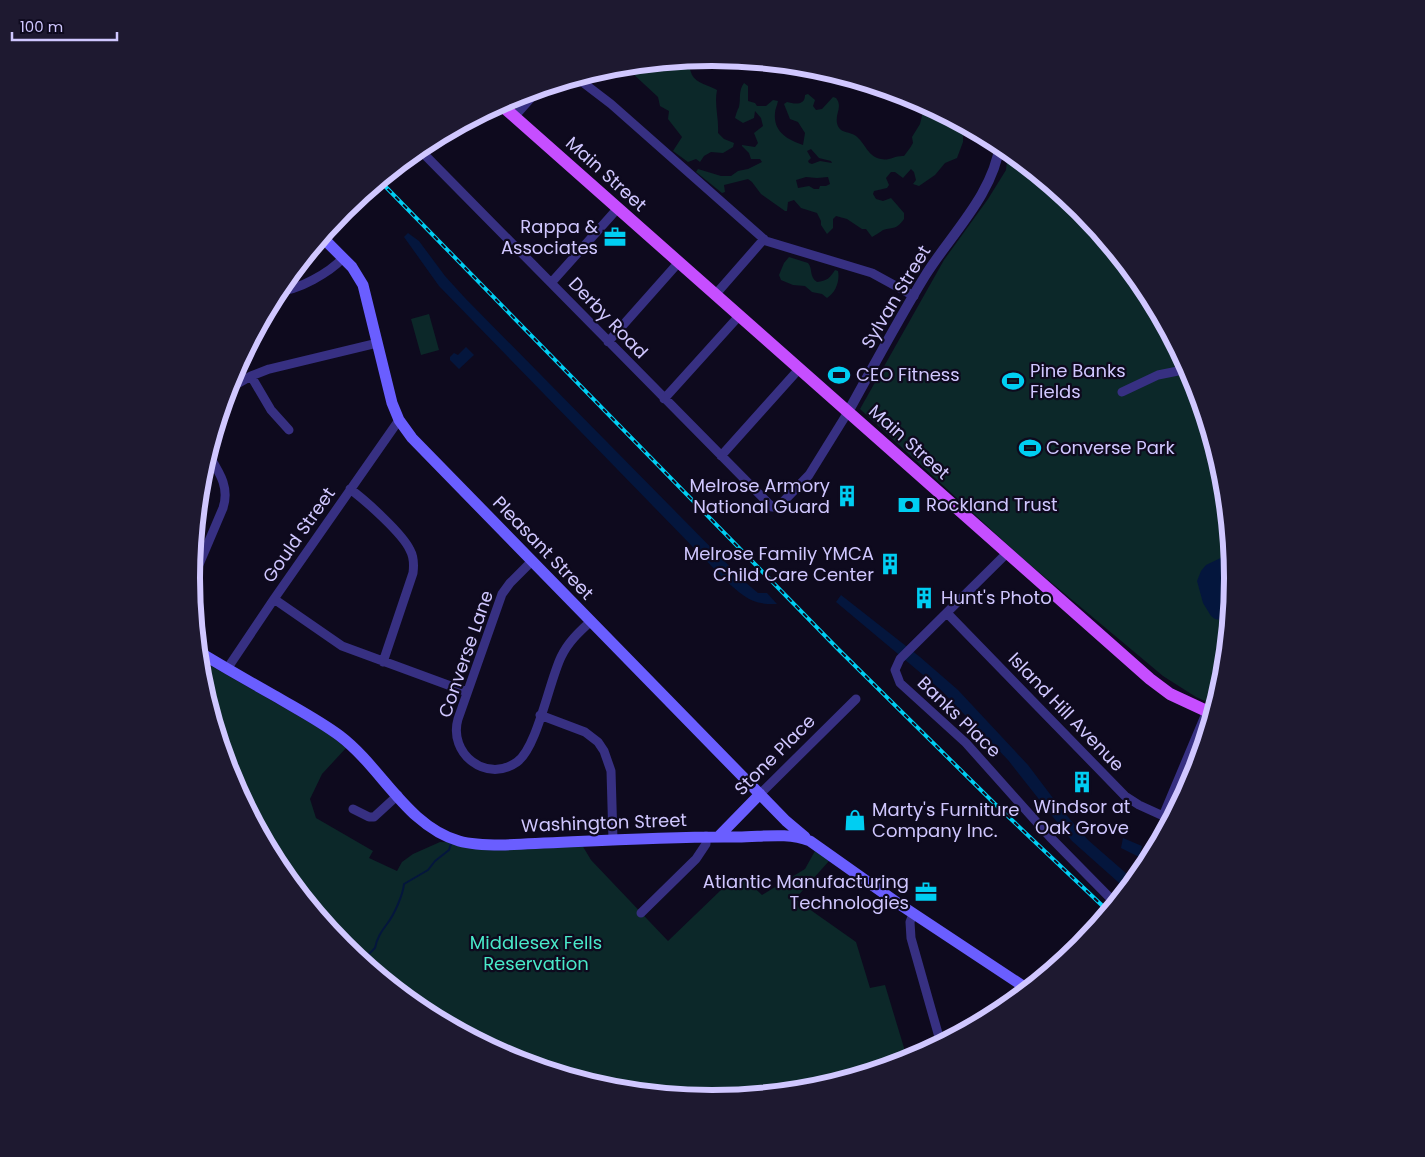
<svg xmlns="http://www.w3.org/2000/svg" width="1425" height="1157" font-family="Poppins,sans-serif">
	<rect width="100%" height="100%" fill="#0e0a1e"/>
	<path fill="#0c2829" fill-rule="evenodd" d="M685,60C689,65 690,70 692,75C696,83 710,86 717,90C714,105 719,118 718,133L724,139L734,143L733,147L723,153L711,152L704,156L700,162L696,159L688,162L673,151L682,137L668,119L669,111L660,106L658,97L630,71L621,66L648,64C658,73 663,68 672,62C675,60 681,61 685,60Z
		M744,83L748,86V101L755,103L757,106H766L773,100L778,101C777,106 775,109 775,113C773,132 788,140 803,145L805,133L798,122L790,119L784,104L787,102C794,104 805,106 805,95L808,94L815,100L813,106L816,110L822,109L833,97L836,98C843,107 835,113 837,123C839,134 850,131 856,136C865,143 868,157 881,159C889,161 896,155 904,156L910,148L913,143L912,137L920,124L925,104L963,124V142L957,158L945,163L935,175L919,186L913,184L916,180L914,172L911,169L903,178L895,172H891L886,178L889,185L887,188L874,191L873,194L876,199L883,201L891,198L904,213V219C896,230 894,227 883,230C880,232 876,235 872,237L866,229H862L847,219L836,216L833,219V228L827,234L821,225V221L817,213L801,208L794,200L788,202L787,211H785L761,194L752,182L748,179L724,185L725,192L722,193L696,172L698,169L721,176H731L738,171L748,169L762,162L760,159H751L749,153L742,146V145L755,147L758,143L754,133L763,126L761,118L755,111L754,118L743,123L735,118C736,114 737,111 739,107C741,99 738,91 744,83ZM811,149L819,158L831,161L832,163L820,161L812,164L809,163L808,161L811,158L807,151ZM806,177L817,178L828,177L830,184L826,186H820L819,189H814L809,186L798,188L796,180Z
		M1008,150L1081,210L1146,289L1194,379L1224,477L1233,579L1223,680L1216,706L1196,697L1163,676L1022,558L860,409L944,260L988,199L1006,170Z
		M789,257L808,263C813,269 809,277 817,282C827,281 830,278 835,270L838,271C840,280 836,293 827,298L822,294L812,292L805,286L793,285L781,280L779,275L784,263Z
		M429,314L439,350L421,355L411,319Z
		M199,659L326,732L346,748L322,774L310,799L316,818L373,851L369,858L397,871L402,862L413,854L440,842L582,845L591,860L668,941L721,890L744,878L762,895L805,869L815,851L829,861L795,899L856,942L870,988L885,985L908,1061L814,1090L712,1099L611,1089L513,1060L423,1012L344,947L279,868L231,778L201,680Z"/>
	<path fill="#04163d" d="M408,233L419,241L445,276L465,298L745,582L758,593H767L777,604C751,605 743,596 724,579L439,286L404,237Z
		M466,347L474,355L459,369L450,360V357L454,353L458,355Z
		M1231,553L1233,579L1229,621L1215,619L1211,616L1203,603L1197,581L1201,571L1206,565Z
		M841,595L920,657L958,690L1028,765L1062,810L1088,840L1135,881L1127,890L1072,841L1008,760L941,690L836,602Z
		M1123,838L1142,846L1139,857L1121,848Z"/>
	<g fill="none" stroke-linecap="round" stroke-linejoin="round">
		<path stroke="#04163d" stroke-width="2" d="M368,966V955L375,948C377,938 381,932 387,924C394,915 403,895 404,884L428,870L435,861L449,850L451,844"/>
		<path stroke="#373082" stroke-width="9" d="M577,78L611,104L766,241L872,273L914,296
			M515,116L538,90
			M419,149L772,507H776L780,505L809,475L848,412
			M551,283L618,208
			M278,291C298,291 330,272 343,258
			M715,295L764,239
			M608,342L679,262
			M251,376L271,410L289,430
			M228,389L251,376L269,369L377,343
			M1122,392L1158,375L1188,369
			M664,399L739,316
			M721,456L799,369
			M350,489C365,500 403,534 410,550C414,557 414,565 413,573L383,662
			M1007,553L900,659L895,670L900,683L966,743L1050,837L1116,904
			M532,561L510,583L502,594L458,719C448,753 486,784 517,762C537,748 549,682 561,657C568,642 579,632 591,621
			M192,581L223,508C230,487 219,472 208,454
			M274,599L342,646L467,692
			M947,613L1125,796L1139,805L1172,820
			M227,669L274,599L399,420
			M540,715L585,732L598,742L604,751L611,771L613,840
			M760,794L856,699
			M353,809L369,817H374L398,795
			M1163,816L1207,711
			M641,913L696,859L706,844V836
			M913,914L910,922L911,938L941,1044"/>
		<path stroke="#373082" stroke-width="10" d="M848,412C873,367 898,320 925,276C951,234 993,195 1000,144"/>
		<path stroke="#6a5eff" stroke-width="11" d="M322,237L352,267L363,285L392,403L399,420L412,438L786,821L805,837
			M199,652C224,667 250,682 275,696C297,709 320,721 340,736C382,768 407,826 459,841C473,845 487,845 501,845C580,842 659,836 738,837C763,837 787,832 810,841L899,904L1029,990
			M719,836L760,794"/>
		<path stroke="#c64eff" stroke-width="12" d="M500,104L1150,679L1170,694L1213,714"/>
		<g stroke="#00cef2" stroke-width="4">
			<path id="rail" d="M380,181L838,649L996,805L1109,912"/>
		</g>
		<use href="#rail" stroke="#0e0a1e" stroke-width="2" stroke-dasharray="5.5" stroke-linecap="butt"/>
	</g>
	<defs>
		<g id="office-bare" transform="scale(1.725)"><path d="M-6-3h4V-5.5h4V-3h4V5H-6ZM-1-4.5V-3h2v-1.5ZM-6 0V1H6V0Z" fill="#00cef2" stroke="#0e0a1e" stroke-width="2.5" paint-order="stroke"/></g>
		<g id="stadium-bare" transform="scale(1.725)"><path d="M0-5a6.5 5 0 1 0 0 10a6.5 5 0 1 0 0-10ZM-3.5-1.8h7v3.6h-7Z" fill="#00cef2" stroke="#0e0a1e" stroke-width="2.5" paint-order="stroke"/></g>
		<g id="building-bare" transform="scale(1.725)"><path d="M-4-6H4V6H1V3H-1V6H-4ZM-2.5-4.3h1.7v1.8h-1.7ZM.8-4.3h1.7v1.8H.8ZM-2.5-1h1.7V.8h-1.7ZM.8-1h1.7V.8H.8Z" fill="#00cef2" stroke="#0e0a1e" stroke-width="2.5" paint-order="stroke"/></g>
		<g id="bank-bare" transform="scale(1.725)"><path d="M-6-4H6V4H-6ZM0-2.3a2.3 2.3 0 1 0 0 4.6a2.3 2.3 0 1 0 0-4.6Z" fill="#00cef2" stroke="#0e0a1e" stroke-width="2.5" paint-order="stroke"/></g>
		<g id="shop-bare" transform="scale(1.725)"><path d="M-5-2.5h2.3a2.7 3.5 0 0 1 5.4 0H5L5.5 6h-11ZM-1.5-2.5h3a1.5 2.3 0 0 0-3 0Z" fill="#00cef2" stroke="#0e0a1e" stroke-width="2.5" paint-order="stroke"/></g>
	</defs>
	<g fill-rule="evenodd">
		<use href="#office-bare" x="615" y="237"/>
		<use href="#stadium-bare" x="839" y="375"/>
		<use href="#stadium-bare" x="1013" y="381"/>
		<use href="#stadium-bare" x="1030" y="448"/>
		<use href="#building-bare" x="847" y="496"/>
		<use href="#bank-bare" x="909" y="505"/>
		<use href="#building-bare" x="890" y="564"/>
		<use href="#building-bare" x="924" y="598"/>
		<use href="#building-bare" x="1082" y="782"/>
		<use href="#shop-bare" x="855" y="820"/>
		<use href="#office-bare" x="926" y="892"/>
	</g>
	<g text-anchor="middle" stroke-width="4.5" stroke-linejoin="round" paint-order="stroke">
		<g font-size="18" fill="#d0c7ff" stroke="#0e0a1e">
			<text transform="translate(606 174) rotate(42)" y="6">Main Street</text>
			<text transform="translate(896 297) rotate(-59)" y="6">Sylvan Street</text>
			<text transform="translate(608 318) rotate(46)" y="6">Derby Road</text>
			<text transform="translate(909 442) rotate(42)" y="6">Main Street</text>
			<text transform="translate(299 535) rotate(-55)" y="6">Gould Street</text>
			<text transform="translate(543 548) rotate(46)" y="6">Pleasant Street</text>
			<text transform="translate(466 654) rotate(-71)" y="6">Converse Lane</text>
			<text transform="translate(1066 712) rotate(46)" y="6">Island Hill Avenue</text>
			<text transform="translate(959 717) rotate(44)" y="6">Banks Place</text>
			<text transform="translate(775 755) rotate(-45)" y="6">Stone Place</text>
			<text transform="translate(604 823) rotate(-2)" y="6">Washington Street</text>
		</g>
		<g font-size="18" fill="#d0c7ff" stroke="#0e0a1e" text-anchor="start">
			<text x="598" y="233" text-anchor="end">Rappa &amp;<tspan x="598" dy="21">Associates</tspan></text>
			<text x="1030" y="377">Pine Banks<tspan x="1030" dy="21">Fields</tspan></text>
			<text x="856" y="381">CEO Fitness</text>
			<text x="1046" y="454">Converse Park</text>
			<text x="830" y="492" text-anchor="end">Melrose Armory<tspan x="830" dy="21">National Guard</tspan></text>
			<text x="926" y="511">Rockland Trust</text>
			<text x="874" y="560" text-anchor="end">Melrose Family YMCA<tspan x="874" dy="21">Child Care Center</tspan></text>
			<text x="941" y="604">Hunt's Photo</text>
			<text x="1082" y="813" text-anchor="middle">Windsor at<tspan x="1082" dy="21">Oak Grove</tspan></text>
			<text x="872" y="816">Marty's Furniture<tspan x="872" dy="21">Company Inc.</tspan></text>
			<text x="909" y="888" text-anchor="end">Atlantic Manufacturing<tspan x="909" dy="21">Technologies</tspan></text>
		</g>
		<g font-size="18" fill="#49e9c9" stroke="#0e0a1e">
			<text x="536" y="949">Middlesex Fells<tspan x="536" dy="21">Reservation</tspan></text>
		</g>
	</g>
	<path d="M0 0H1425V1157H0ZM200 578a512 512 0 1 1 1024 0a512 512 0 1 1-1024 0Z" fill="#1e1930" fill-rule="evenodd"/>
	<path fill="none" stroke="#d0c7ff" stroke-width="6" d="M200 578a512 512 0 1 1 1024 0a512 512 0 1 1-1024 0Z"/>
	<path d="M12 32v8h105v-8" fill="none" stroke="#d0c7ff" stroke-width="2.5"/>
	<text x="20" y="32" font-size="15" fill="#d0c7ff" stroke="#0e0a1e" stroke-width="4" paint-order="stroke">100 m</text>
</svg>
